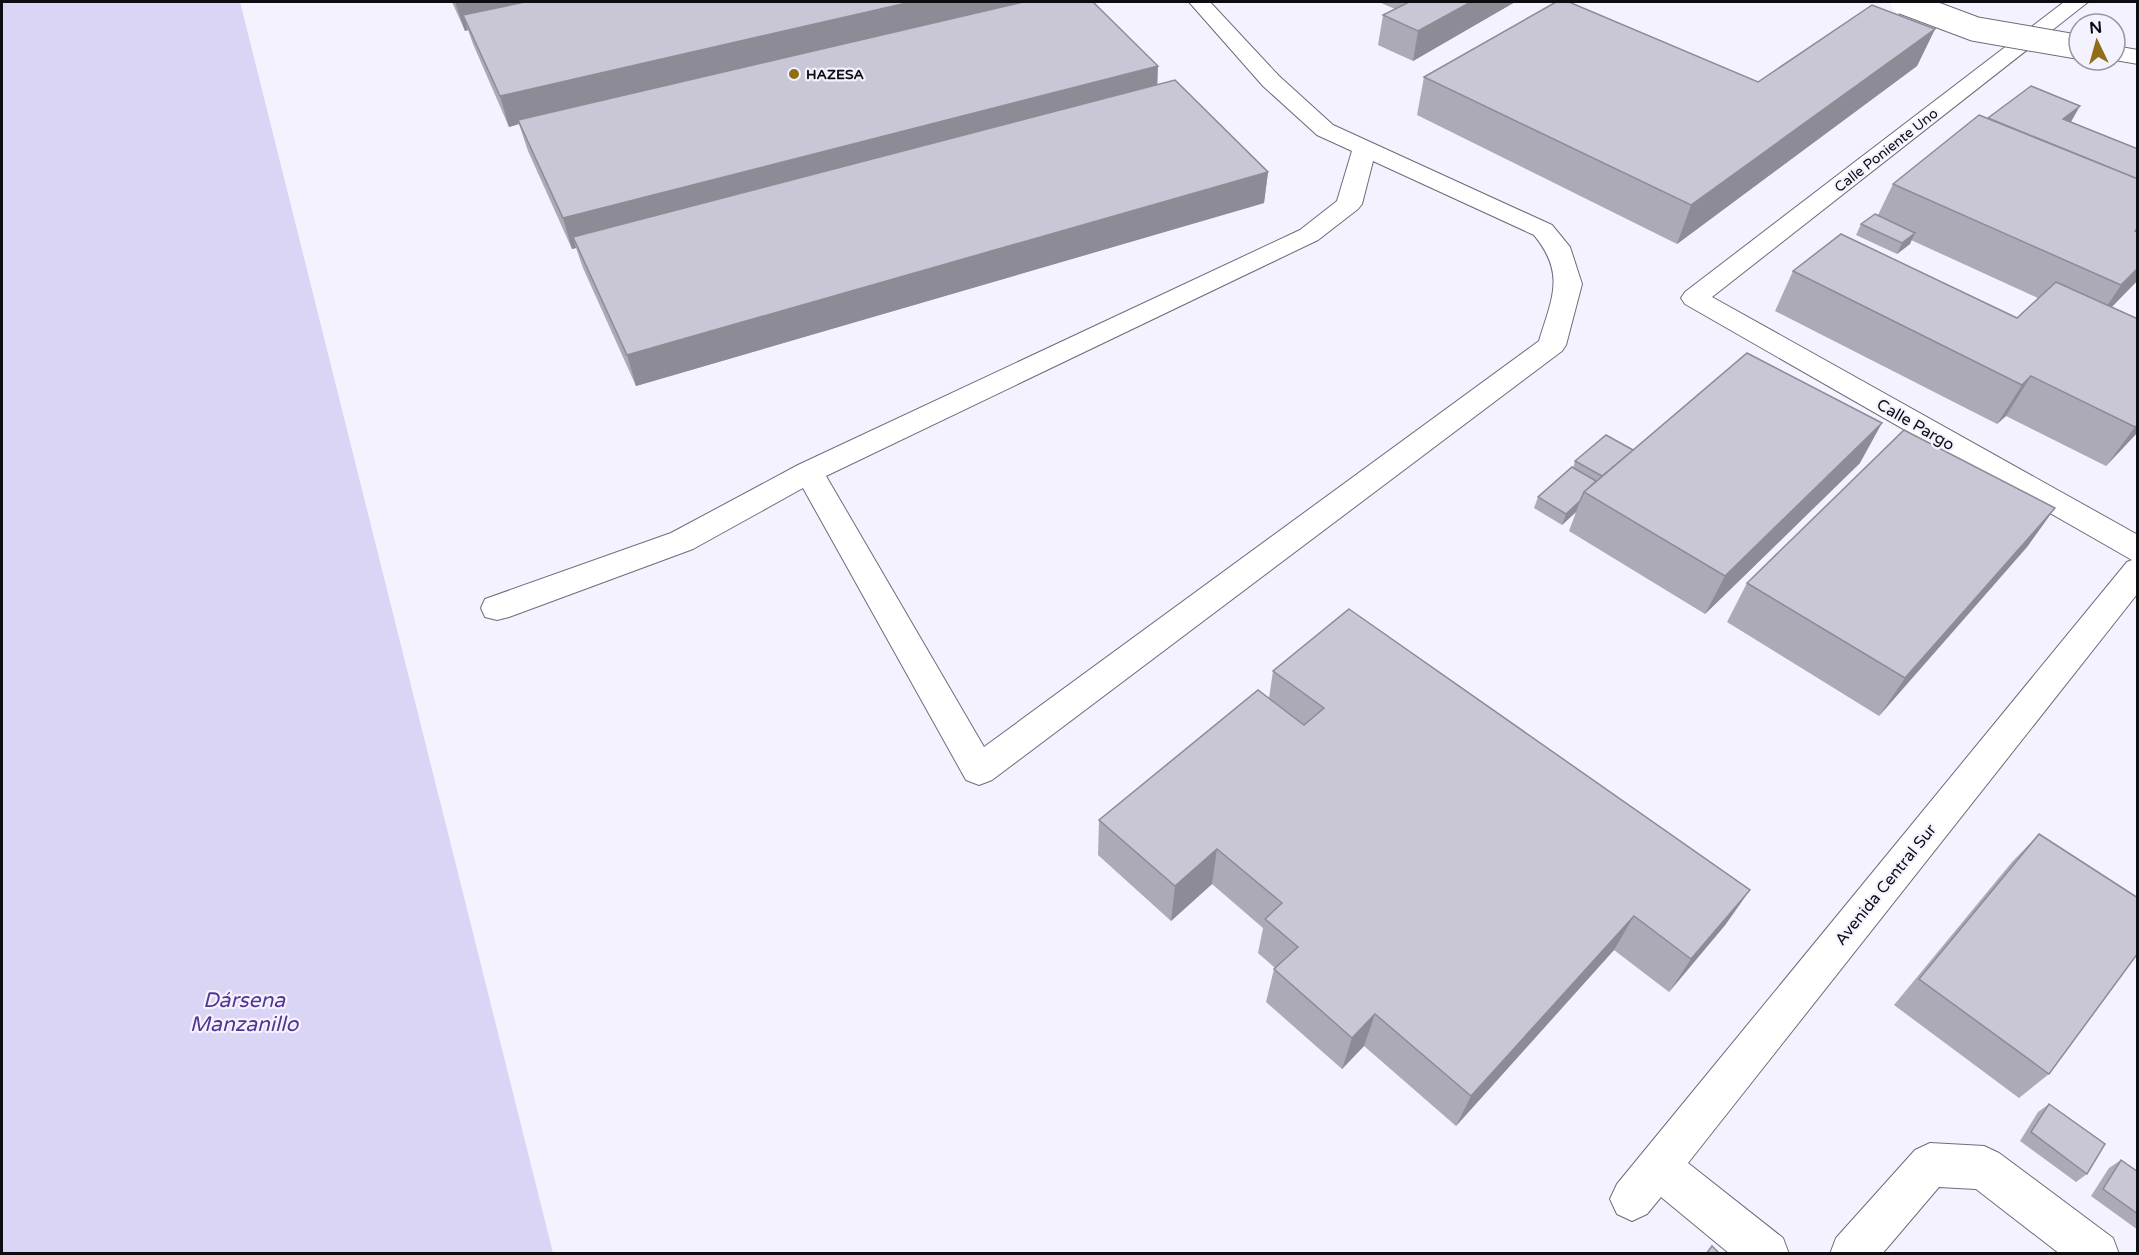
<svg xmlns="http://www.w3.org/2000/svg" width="2139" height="1255" font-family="'Varela Round',sans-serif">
	<rect width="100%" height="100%" fill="#f4f2ff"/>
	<path fill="#dad4f5" d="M2,2H240L553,1253H2Z"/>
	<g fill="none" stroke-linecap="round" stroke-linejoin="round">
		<g stroke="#6f6c7a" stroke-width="2">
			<path id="minor" d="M1189,2H1210L1279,76L1333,125L1552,225L1570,247L1582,284L1566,345L1562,351L992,780L979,785L966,780L803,488L693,549L509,617L497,620L485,617L481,608L485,599L671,533L798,465L1300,230L1337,201L1352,151L1317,135L1263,86ZM1373,161L1534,235C1566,274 1552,298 1539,341L984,747L826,476L1318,240L1358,209L1362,204Z
				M2064,2H2088L1712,297L2138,535V593L1688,1163L1783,1238L1789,1254H1730L1661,1197L1647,1214L1632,1221L1617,1214L1610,1199L1617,1184L2127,562L2132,560L1685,304L1681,298L1685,292Z
				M2115,46L2138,50V64L2115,60Z
				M1930,1143L1984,1146L1999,1153L2113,1238L2119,1254H2060L1976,1189L1939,1187L1882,1254H1830L1836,1238L1915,1150Z"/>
		</g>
		<use href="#minor" fill="#fff" fill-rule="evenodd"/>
		<g stroke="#6f6c7a" stroke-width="26" stroke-linecap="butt">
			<path id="minor-bridge" d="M1903,2L1975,29L2079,47"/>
		</g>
		<use href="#minor-bridge" stroke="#fff" stroke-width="24"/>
	</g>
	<path fill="#adaab8" d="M452,2H1093L1157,85L1268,172L1264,203L636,386L583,268L576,248L572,249L528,151L519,124L509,127L473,44L468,30L465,31Z
		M1379,2H1515L1413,61L1378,45L1383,15L1395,9Z
		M1935,29L1917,66L1677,244L1417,115L1424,77L1758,82Z
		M1988,119L2071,122L2138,149V280L2112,307L2138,319V432L2106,466L2006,416L1997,424L1775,311L1793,271L2017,318L2038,298L1911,240L1910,244L1897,254L1856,235L1861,224L1878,215L1893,184Z
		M1633,450L1860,463L1705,614L1569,531L1576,512L1562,525L1534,508L1538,497L1573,468L1575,461Z
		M2055,508L2027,547L1879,716L1727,622L1747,583Z
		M1273,671L1726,924L1669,992L1614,950L1456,1126L1364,1046L1342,1069L1266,1002L1274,969L1275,968L1258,953L1263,928L1212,884L1171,921L1098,855L1099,820L1269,698Z
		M2039,834L2049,1074L2019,1098L1894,1005L2012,862Z
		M2049,1104L2087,1174L2076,1182L2020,1141L2038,1112Z
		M2121,1160L2138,1172V1230L2091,1196L2109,1168Z"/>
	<path fill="#8d8b96" d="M455,2H601L463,15L468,30L465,31Z
		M911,2H1038L518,120L519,124L509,127L500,96Z
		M1471,2H1515L1413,61L1418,31Z
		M1935,29L1917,66L1677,244L1691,205Z
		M1158,66L1157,96L573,237L576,248L572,249L563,218Z
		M2080,106L2063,136V119Z
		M1268,172L1264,203L636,386L627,355Z
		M1915,233L1910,244L1897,254L1902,243Z
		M2138,268V280L2136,282L2095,324L2121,285Z
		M2031,376L2006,416L1997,424L2022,385Z
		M1882,423L1860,463L1705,614L1725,576Z
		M2138,424V432L2106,466L2135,427Z
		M1580,501L1576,512L1562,525L1566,514Z
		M2055,508L2027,547L1879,716L1905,678Z
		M1217,849L1212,884L1171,921L1175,886Z
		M1750,890L1726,924L1669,992L1691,959Z
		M1634,916L1614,950L1456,1126L1471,1096Z
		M1375,1014L1364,1046L1342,1069L1352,1038Z"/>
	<path fill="#c9c6d6" stroke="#8d8b96" stroke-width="1.5" d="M525,2H911L500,96L463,15Z
		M1023,2H1093L1158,66L563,218L518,120Z
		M1409,2H1471L1418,31L1383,15Z
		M1556,2H1569L1758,82L1872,5L1935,29L1691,205L1424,77Z
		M1175,80L1268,172L627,355L573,237Z
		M2031,86L2080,106L2063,119L2138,149V179L1988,118Z
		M1979,115L2138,179V228L2135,231L2138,232V268L2121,285L1893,184Z
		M1875,214L1915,233L1902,243L1861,224Z
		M1841,234L2017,318L2056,282L2138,319V424L2135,427L2031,376L2022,385L1793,271Z
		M1747,353L1882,423L1725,576L1584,492Z
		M1904,430L2055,508L1905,678L1747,583Z
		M1606,435L1633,450L1602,476L1575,461Z
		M1572,467L1596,481L1584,492L1580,501L1566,514L1538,497Z
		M1349,609L1750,890L1691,959L1634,916L1471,1096L1375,1014L1352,1038L1274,969L1298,947L1265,919L1282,903L1217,849L1175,886L1099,820L1258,690L1304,725L1324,708L1273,671Z
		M2039,834L2138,898V953L2049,1074L1919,979Z
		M2049,1104L2105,1144L2087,1174L2031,1132Z
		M2121,1160L2138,1172V1214L2103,1189Z
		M1712,1246L1720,1254H1706Z"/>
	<circle fill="#916e15" stroke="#f4f2ff" stroke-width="2" cx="794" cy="74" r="6"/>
	<g text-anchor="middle" stroke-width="4.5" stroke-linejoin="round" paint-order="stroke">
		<g font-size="14" font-weight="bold" fill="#0d0c11" stroke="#f4f2ff" text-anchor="start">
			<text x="806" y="79">HAZESA</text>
		</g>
		<g font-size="14" fill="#0d0c11" stroke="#f4f2ff">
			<text transform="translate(1886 150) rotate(-38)" y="5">Calle Poniente Uno</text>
		</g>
		<g font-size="16" fill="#0d0c11" stroke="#f4f2ff">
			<text transform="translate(1916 424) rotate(30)" y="6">Calle Pargo</text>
			<text transform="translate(1885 884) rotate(-51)" y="6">Avenida Central Sur</text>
		</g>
		<g font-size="21" font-style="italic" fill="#533591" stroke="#f4f2ff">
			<text x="244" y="1007">Dársena<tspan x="244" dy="24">Manzanillo</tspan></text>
		</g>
	</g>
	<rect width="2139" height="1255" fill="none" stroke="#0d0c11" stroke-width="6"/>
	<g transform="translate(2097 42) rotate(355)"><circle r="28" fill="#f4f2ff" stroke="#9896a0" stroke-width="1.5"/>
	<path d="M0-4.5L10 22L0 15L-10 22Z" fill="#916e15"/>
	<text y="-9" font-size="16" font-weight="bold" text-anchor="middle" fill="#0d0c11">N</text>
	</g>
</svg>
